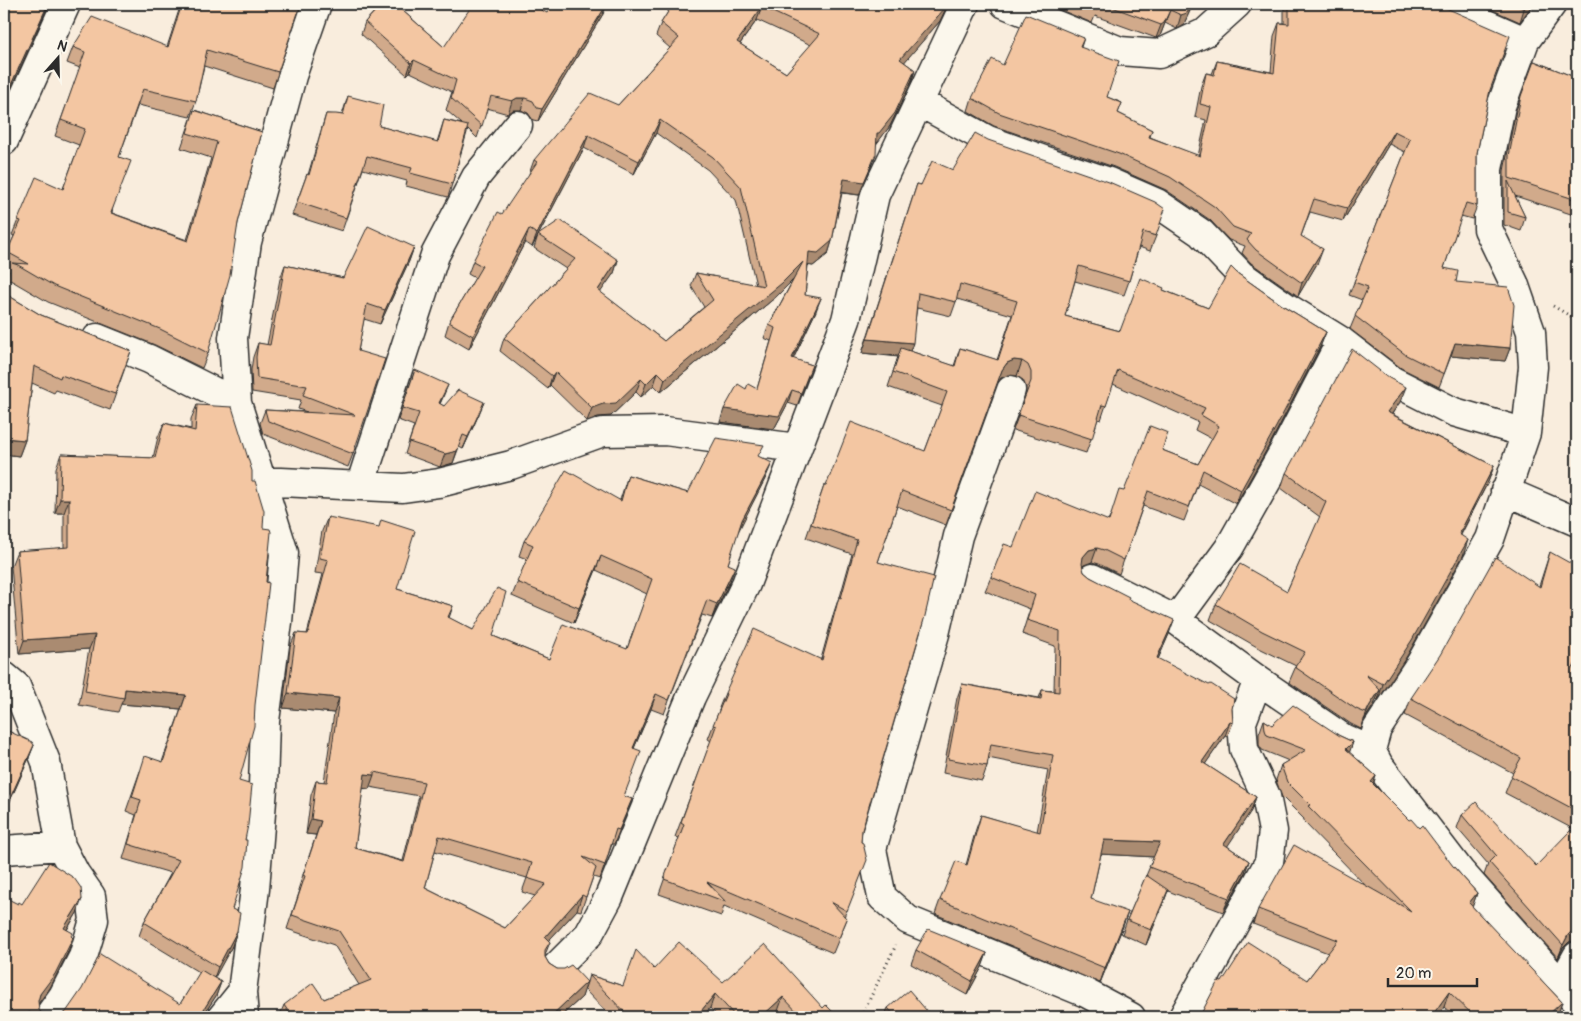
<svg xmlns="http://www.w3.org/2000/svg" width="1581" height="1021" font-family="Pangolin,sans-serif">
	<rect width="100%" height="100%" fill="#f9eddd"/>
	<filter id="ink" filterUnits="userSpaceOnUse"><feTurbulence type="fractalNoise" baseFrequency=".02" numOctaves="2"/><feDisplacementMap in="SourceGraphic" scale="10" xChannelSelector="R" yChannelSelector="G"/><feConvolveMatrix kernelMatrix="1 2 1 2 8 2 1 2 1" color-interpolation-filters="sRGB"/></filter>
	<g filter="url(#ink)">
		<g fill="none" stroke-linecap="round" stroke-linejoin="round">
			<g stroke="#2b2b2b" stroke-width="31">
				<path id="minor" d="M1005,4L1120,51L1159,54L1206,32L1237,4
					M1441,4L1525,41
					M1552,4L1525,41L1501,106L1488,169V229L1514,283L1531,332L1533,367L1526,433L1490,539L1420,664L1377,729L1371,750L1379,765L1460,871L1577,1003
					M919,102L988,140L1049,162L1109,182L1157,203L1201,233L1241,275L1286,307L1341,341L1393,381L1454,412L1526,433
					M4,141L66,4
					M97,338L149,359L237,403
					M1011,390L958,536L935,634L872,849L882,897L908,920L1086,993L1131,1017
					M261,481L403,488L439,483L511,465L603,432L665,431L797,448
					M360,486L435,255L476,177L518,125
					M1505,491L1577,522
					M1092,578L1176,620L1258,680L1343,738L1371,750
					M1176,620L1229,548L1285,449L1341,341
					M4,676L16,686L46,762L61,846L75,873L91,896L94,920L83,957L63,996L48,1017
					M4,850L61,846
					M555,968L589,934L609,897L691,697L746,584L846,320L875,195L965,4
					M1561,985L1577,956
					M222,1017L242,992
					M244,1017L242,992L255,889L263,788L265,721L278,622L284,553L237,403L233,338L247,242L292,76L317,4
					M1183,1017L1269,862L1273,831L1266,796L1244,749L1242,722L1258,680"/>
			</g>
			<path stroke="#2b2b2b" stroke-width="3" stroke-dasharray="1 4" stroke-linecap="butt" d="M1553,306L1577,320
				M861,1017L896,945"/>
			<use href="#minor" stroke="#fbf7ec" stroke-width="28"/>
		</g>
		<path fill="#d1aa8b" stroke="#2b2b2b" fill-rule="evenodd" d="M181,4H301L273,88L204,66L196,101L190,117L138,105L119,157L112,213L187,240L211,158L181,148L194,110L262,132L238,223L208,353L202,368L155,345L48,302L12,281L6,279L9,271L5,269L4,273V262L14,236L12,235L18,220L63,189L79,145L55,136L80,68L67,63L73,47H167Z
			M367,4H395L444,47L547,13L607,4L603,14L538,121L533,120L528,113L521,110H513L508,114L487,108L477,138L468,129L452,184L448,197L406,186L407,181L363,169L342,231L292,215L307,174L308,175L322,127L326,114L342,115L348,96L379,126L437,142L444,120L462,124L446,110L452,92L410,72L407,75L361,34L365,22L375,11Z
			M673,4H948L940,21L904,62L915,70L911,83L890,126L876,144L871,167L859,195L842,193L832,241L828,254L813,266L808,265L805,295L816,311L793,359L812,365L797,406L788,403L774,429L720,422L746,389H757L771,341L764,338L769,325L793,280L777,296L661,392L654,385L641,397L636,392L611,416L598,417L587,421L550,385L548,389L500,351L504,338L566,269L534,248L538,235L618,260L614,273L600,292L664,341L704,307L691,286L696,273L756,285L736,200L708,170L656,133L634,174L584,148L532,247L525,242L469,349L445,335L449,322L475,278L468,274L473,261L530,174H529L534,160L618,105L670,48L656,36L661,23ZM757,20L811,45L786,73L740,44Z
			M1046,4H1193L1183,26L1177,29L1165,23L1160,36L1156,38L1095,16L1092,23Z
			M1284,4H1437L1490,90L1477,153V206L1472,219L1461,216L1444,268L1510,348L1505,361L1451,356L1439,387L1401,368L1350,329L1362,300L1349,295L1405,152L1389,144L1343,221L1310,212L1301,236L1318,262L1298,296L1251,263L1242,253L1245,246L1229,240L1210,220L1166,190L1114,167L994,126L968,111L972,98L1003,65L1084,38L1081,47L1107,97L1122,103L1118,113L1152,130L1150,137L1198,156L1206,120L1195,117L1201,86L1206,73L1212,74L1217,61L1271,72L1274,36L1279,23H1284Z
			M1479,4H1533L1520,22Z
			M1534,61L1577,78V216L1515,196L1525,217L1521,231L1504,225V171L1516,110Z
			M953,170L1156,236L1150,251L1139,247L1129,281L1124,295L1075,281L1065,316L1120,331L1163,290L1208,308L1237,273L1282,305L1326,332L1320,347L1271,442L1236,504L1198,484L1184,521L1143,506L1119,574L1099,564L1092,562L1084,565L1082,566L1084,572L1090,577L1128,599L1169,634L1158,659L1232,709L1233,723L1227,737L1225,736L1205,764L1256,797L1251,811L1227,846L1249,861L1244,875L1223,912L1168,891L1146,945L1122,934L1127,920L1154,857L1101,854L1091,899L1123,926L1100,983L935,914L940,900L966,865L976,829L981,815L1037,832L1048,770L988,758L987,766L982,781L943,773L957,698L962,684L1039,698L1042,690L1054,691L1055,646L1022,634L1030,609L985,591L991,577L1013,547L1108,521L1124,491L1162,450L1198,464L1212,439L1195,430L1198,422L1113,384L1101,420L1098,419L1086,453L1013,430L1026,395V387L1023,380L1017,376L1009,375L1001,378L996,385L946,525L897,506L878,562L861,842V874L844,917L847,919L833,953L724,906L721,916L659,894L679,838L675,837L711,741L708,739L720,708H719L725,693L821,659L834,612L839,597H840L852,554L806,538L824,486H826L925,451L942,406L888,387L898,357L862,353L917,184L921,185ZM957,299L1012,315L997,360L960,348L954,366L910,351L917,308L951,316Z
			M1577,245V257L1574,255Z
			M414,247L409,261L380,324L364,319L358,351L353,454L348,467L263,434L260,423L265,410L307,412L298,409L301,400L252,392L251,370L253,357L258,343L267,345L280,279L285,265L343,278Z
			M4,293L41,315L131,351L110,410L56,390L54,393L32,383L25,440L19,456L4,454Z
			M1577,365V390L1573,389Z
			M415,370L443,397L440,404L444,406L479,414L463,449L459,447L453,463L440,467L405,454L414,426L398,420Z
			M1400,402L1392,414L1494,466L1488,482L1461,535L1463,556L1407,656L1378,700L1376,699L1374,705L1364,720L1361,729L1351,724L1289,682L1296,666L1257,647L1210,620L1216,604L1287,591L1320,517L1281,488L1286,473Z
			M197,405L245,840L232,909L237,931L232,946L214,978L221,982L216,996L202,1017H59L180,1004L200,973L139,936L144,922L171,873L123,859L136,815L126,811L140,771L162,762L181,709L121,704L118,712L79,705L89,649L19,654L11,566L17,551L64,548V513H55L56,468L61,454L153,458L158,437L164,423L191,429V419Z
			M759,457L766,477L738,530L728,564L730,581L712,618L702,615L664,714L651,709L634,748L624,797L632,799L614,844H612L600,879L593,877L581,911L577,910L548,941L550,942L545,955V957L549,964L557,969L587,982L589,975L623,986L654,969L723,982L823,1008L838,1017H784L778,1011L771,1017H718L710,1008L702,1017H611L584,989L582,997L560,1017H279L284,1005L324,999L359,985L334,945L287,929L300,890H298L316,835L306,834L311,795L316,781L324,782L334,713L283,708L290,647L296,633L307,634L323,574L315,573L322,531L328,517L397,589L453,606L449,618L473,630L493,636L549,659L627,649L647,594L596,570L574,623L512,596L527,559L519,556L524,541L620,500L628,475L688,493ZM370,787L419,796L403,861L355,848L363,788L369,789ZM435,851L527,878L522,892L535,896L505,928L425,888Z
			M1550,552L1577,665L1575,670L1577,671V831L1505,793L1513,773L1405,715L1411,698L1539,586Z
			M1264,720L1272,725L1340,736L1353,742L1349,752L1376,776L1373,784L1453,866L1477,893L1472,907L1562,1002L1557,1017H1455L1444,1007L1437,1017H1200L1201,1014L1222,982L1307,980L1328,953L1253,924L1258,909L1367,887L1303,821L1304,819L1282,797L1276,780L1281,765L1289,761L1262,750L1259,745V734Z
			M4,729L34,745L28,760L6,810L4,809Z
			M1462,815L1574,891L1577,895V941L1569,942L1563,948L1558,958L1484,875L1488,864L1457,828Z
			M18,904L77,913L67,930L71,937L73,938L68,952L50,988L38,1004L39,1010L44,1016L48,1017H4Z
			M916,950L987,953L982,967L967,995L911,964Z
			M888,1008L932,1017H884Z"/>
		<path fill="#aa8b71" stroke="#2b2b2b" d="M48,4H49L4,104V100Z
			M607,4L603,14L538,121L542,109Z
			M946,4H948L940,21L896,72L900,59Z
			M1192,4H1193L1183,26L1177,29L1181,15Z
			M1528,4H1533L1520,22L1524,9Z
			M762,7L757,20L732,55L737,42Z
			M1170,10L1160,36L1156,38L1161,25Z
			M414,60L410,72L407,75L411,63Z
			M915,70L911,83L890,126L875,146L877,133Z
			M517,98H525L521,110H513L508,114L512,101Z
			M660,120L656,133L634,174L639,161Z
			M1394,131L1389,144L1343,221L1347,208Z
			M588,135L584,148L532,247L537,234Z
			M876,154L859,195L840,192L844,179Z
			M529,229L525,242L469,349L473,336Z
			M832,241L828,254L813,266L804,265L809,252Z
			M414,247L409,261L380,324L385,310Z
			M1323,249L1318,262L1298,296L1302,283Z
			M618,260L614,273L593,303L598,290Z
			M803,262L798,275L777,296L661,392L665,379Z
			M7,264L4,274V265Z
			M821,298L816,311L787,372L792,358Z
			M1326,332L1320,347L1271,442L1236,504L1241,490Z
			M867,339L913,343L908,357L862,353Z
			M1455,343L1510,348L1505,361L1451,356Z
			M1014,360L1022,361L1017,376L1009,375L1001,378L996,385L1002,370L1007,363Z
			M555,372L550,385L548,389L552,376Z
			M658,372L654,385L641,397L646,384Z
			M641,379L636,392L611,416L598,417L587,421L592,408Z
			M448,385L443,397L434,415L439,403Z
			M1406,387L1400,402L1382,428L1387,412Z
			M792,390L788,403L774,429L720,422L724,409Z
			M484,402L479,414L463,449L468,437Z
			M4,438L25,440L19,456L4,454Z
			M457,451L453,463L440,467L445,454Z
			M772,463L766,477L737,534L742,520Z
			M1494,466L1488,482L1453,549L1459,534Z
			M60,499H69L64,513H55Z
			M1468,540L1463,556L1407,656L1378,700L1383,684Z
			M1097,548L1092,562L1084,565L1078,571L1083,557L1089,550Z
			M601,556L596,570L574,623L579,608Z
			M735,567L730,581L712,618L717,604Z
			M1174,620L1169,634L1152,673L1157,658Z
			M95,635L89,649L19,654L24,640Z
			M1577,660V665L1567,686L1573,669Z
			M125,689L186,695L181,709L121,704L124,698Z
			M1380,690L1374,705L1364,720L1370,705Z
			M288,693L339,698L334,713L283,708Z
			M656,694L651,709L628,762L633,748Z
			M1230,722L1225,736L1197,776L1202,762Z
			M1353,742L1348,757L1346,749Z
			M34,745L28,760L6,810L11,796Z
			M365,774L374,775L369,789L360,788Z
			M1376,776L1371,791V782Z
			M1256,797L1251,811L1219,859L1224,844Z
			M311,819L321,821L316,835L306,834Z
			M1104,840L1160,842L1155,857L1099,854Z
			M1249,861L1244,875L1223,912L1229,898Z
			M1577,879V888L1565,900L1570,887Z
			M1168,890L1163,905L1146,945L1151,930Z
			M1477,893L1472,908L1469,903Z
			M582,895L577,910L539,951L545,937Z
			M82,899L77,913L59,942L64,928Z
			M1128,912L1123,926L1100,983L1105,968Z
			M1577,928V938L1576,940L1569,942L1563,948L1558,958L1563,945L1568,935L1574,929Z
			M237,931L232,946L213,981L218,967Z
			M73,938L68,952L50,988L35,1008L33,1015L40,994Z
			M987,953L982,967L967,995L972,981Z
			M221,982L216,996L202,1017H199Z
			M587,982L582,997L560,1017H550Z
			M1449,992L1444,1007L1437,1017H1431Z
			M715,994L710,1008L702,1017H696Z
			M783,997L778,1011L771,1017H761Z
			M1562,1002L1557,1017H1546Z"/>
		<path fill="#f3c6a2" stroke="#2b2b2b" fill-rule="evenodd" d="M4,4H48L4,100Z
			M182,4H301L278,72L207,50L196,101L143,89L119,157L131,161L111,213L188,241L217,142L187,133L194,110L262,132L238,223L230,275L208,353L160,329L54,286L18,265L12,263L29,264L7,252L21,221L18,220L36,177L63,189L85,129L61,120L85,52L73,47L92,17L168,47Z
			M382,4H395L444,47L473,4H531L547,13L553,4H607L542,109L537,108L533,101L525,98H517L512,101L491,96L482,126L451,98L456,80L414,60L411,63L365,22Z
			M673,4H946L945,8L900,59L915,70L895,113L879,133H877L876,154L864,182L844,179L832,241L818,253L809,252L805,295L821,298L792,358L812,365L801,393L792,390L779,416L724,409L738,384L746,389L748,384L757,389L775,328L769,325L803,262L782,283L665,379L658,372L646,384L641,379L616,403L603,404L592,408L555,372L552,376L504,338L575,259L538,235L560,220L618,260L598,290L664,341L713,300L696,273L764,286L741,187L713,157L660,120L639,161L588,135L537,234L529,229L473,336L449,322L482,266L473,261L498,212L502,214L537,162L534,160L590,93L618,105L679,38L661,23ZM762,7L820,34L786,73L737,42Z
			M1082,4H1099L1097,10Z
			M1104,4H1192L1187,13L1181,15L1170,10L1164,23L1161,25Z
			M1289,4H1437L1510,36L1490,90L1477,153V206L1466,203L1444,268L1458,271L1456,282L1508,287L1514,305L1510,348L1455,343L1444,374L1406,355L1355,316L1368,287L1354,282L1410,139L1394,131L1347,208L1314,199L1301,236L1323,249L1302,283L1256,250L1247,240L1251,234L1233,227L1215,207L1170,177L1119,154L999,113L972,98L992,59L1003,65L1026,14L1084,38L1080,47L1119,61L1107,97L1122,103L1118,113L1152,130L1149,137L1200,156L1211,107L1200,104L1206,73L1214,75L1217,61L1274,73L1279,23L1289,24Z
			M1513,4H1528L1524,9Z
			M1534,61L1577,78V200L1509,178V156L1521,96Z
			M348,96L383,105L379,126L438,142L444,120L468,126L452,184L410,173L412,168L367,156L346,218L297,202L307,174L309,175L326,114H336L343,115Z
			M975,133L988,140L1109,182L1155,202L1165,209L1156,236L1143,232L1129,281L1079,266L1065,316L1120,331L1140,278L1164,288L1163,290L1208,308L1231,267L1237,273L1282,305L1326,332L1276,427L1241,490L1203,470L1189,507L1148,491L1124,560L1104,550L1097,548L1089,550L1083,557L1082,564L1084,572L1090,577L1129,597L1128,599L1174,620L1157,658L1209,685L1211,684L1234,699L1232,709L1233,723L1230,722L1202,762L1256,797L1224,844L1249,861L1229,898L1149,867L1160,842L1104,840L1091,899L1128,912L1105,968L940,900L956,861L967,865L981,815L1040,832L1053,755L991,744L987,766L948,759L962,684L1041,699L1042,690L1059,692L1060,631L1027,620L1035,595L991,577L1004,544L1013,547L1035,491L1109,521L1119,490L1124,491L1150,426L1168,433L1162,450L1198,464L1219,426L1201,415L1205,408L1118,370L1106,406L1102,405L1092,439L1018,415L1031,381V372L1028,365L1022,361L1014,360L1007,363L1002,370L951,510L902,491L878,562L934,577L925,616L862,830L861,842L863,843L867,860L847,911L831,902L847,919L839,938L707,882L726,902L664,879L684,824L681,822L716,726L713,725L726,694L725,693L754,629L822,660L839,597L841,598L857,540L811,524L824,486H826L851,422L925,451L947,392L893,372L901,348L955,366L960,348L998,360L1017,301L960,284L956,302L918,293L913,343L867,339L917,184L921,185L932,161L953,170Z
			M1508,181L1525,217L1508,212Z
			M368,226L414,247L385,310L367,304L358,351L385,359L353,454L268,421L265,410L355,415L303,395L307,386L257,378L256,357L258,343L270,345L285,265L343,278Z
			M4,293L41,315L131,351L115,394L61,375L60,378L34,366L25,440L4,438Z
			M1352,349L1389,378L1406,387L1387,412L1494,466L1459,534L1468,540L1412,640L1383,684L1366,675L1380,690L1370,705L1366,713L1356,709L1295,667L1305,652L1262,631L1216,604L1240,564L1287,591L1326,502L1286,473Z
			M415,370L448,385L439,403L444,406L458,390L484,402L468,437L463,435L457,451L445,454L409,442L419,413L402,408Z
			M197,405L232,407L252,471V481H255L264,511L263,528L270,529L271,532L266,582L269,583L255,705L254,726L239,781L252,785L248,825L245,840H247L245,867L232,909L240,913L237,931L218,967L144,922L179,860L128,844L141,800L132,797L145,756L163,762L186,695L125,689L124,698L85,691L95,635L24,640L17,551L69,547V499H60L61,454L155,458L164,423L195,431Z
			M716,438L764,445L758,456L772,463L742,520L728,564L735,567L717,604L707,600L669,700L656,694L633,748L641,751L624,796L632,799L619,830L616,829L605,865L583,857L596,868L586,897L582,895L545,937L550,942L545,950V957L549,964L557,969H564L571,965L587,982L550,1017H292L284,1005L313,983L324,999L371,980L339,931L292,915L305,876L303,875L321,821L311,819L316,781L327,782L339,698L288,693L296,633L308,634L328,560L320,558L328,517L379,527L381,520L415,531L397,589L453,606L448,617L473,630L497,588L506,592L493,636L549,659L563,624L627,649L652,579L601,556L579,608L517,582L533,545L524,541L566,470L621,501L628,475L688,493ZM374,772L424,782L404,862L355,848L365,774L374,775ZM439,836L532,863L527,878L546,884L505,928L425,888Z
			M1550,552L1577,567V660L1573,669L1577,671V811L1511,776L1521,758L1411,698L1440,655L1495,557L1540,587Z
			M1293,705L1340,736L1353,742L1346,749L1376,776L1371,782L1409,820L1411,819L1419,828L1422,825L1453,866L1477,893L1469,903L1562,1002L1546,1017H1475L1449,992L1431,1017H1206L1201,1014L1218,981L1222,982L1248,942L1307,980L1338,940L1258,909L1294,845L1411,911L1308,806L1310,805L1287,782L1281,765L1306,750L1267,735L1265,730L1264,720L1272,725Z
			M4,729L32,742L34,745L11,796L4,792Z
			M1476,802L1536,866L1571,830L1577,836V879L1570,887L1577,895V928L1574,929L1568,935L1563,945L1489,862L1496,855L1462,815Z
			M49,862L74,878L81,888L82,899L64,928L73,933L71,936L73,938L55,974L40,994L38,1001L39,1010L44,1016L48,1017H37L29,1012L26,1017H4V897L18,904L19,902L22,904Z
			M1146,875L1168,890L1151,930L1127,920Z
			M928,929L987,953L972,981L916,950Z
			M679,942L723,982L765,944L823,1008L826,1005L838,1017H802L783,997L761,1017H736L715,994L696,1017H629L589,975L623,986L636,950L654,969Z
			M100,954L180,1004L201,970L221,982L199,1017H59L66,1012L82,989Z
			M909,990L932,1017H896L888,1008Z
			M1123,1013L1134,1017H1120Z"/>
	</g>
	<rect width="1581" height="1021" fill="none" stroke="#fbf7ec" stroke-width="20"/>
	<rect x="10" y="10" width="1561" height="1001" fill="none" stroke="#2b2b2b" stroke-width="2" filter="url(#ink)"/>
	<g transform="translate(58 58) rotate(20)" stroke="#fbf7ec" stroke-width="4" paint-order="stroke">
	<path d="M0-4L9 19L0 12L-9 19Z" fill="#2b2b2b"/>
	<text y="-8" font-size="14" font-weight="bold" text-anchor="middle" fill="#2b2b2b">N</text>
	</g>
	<path d="M1388 978v8h89v-8" fill="none" stroke="#2b2b2b" stroke-width="2.5"/>
	<text x="1396" y="978" font-size="15" fill="#2b2b2b" stroke="#fbf7ec" stroke-width="4" paint-order="stroke">20 m</text>
</svg>
